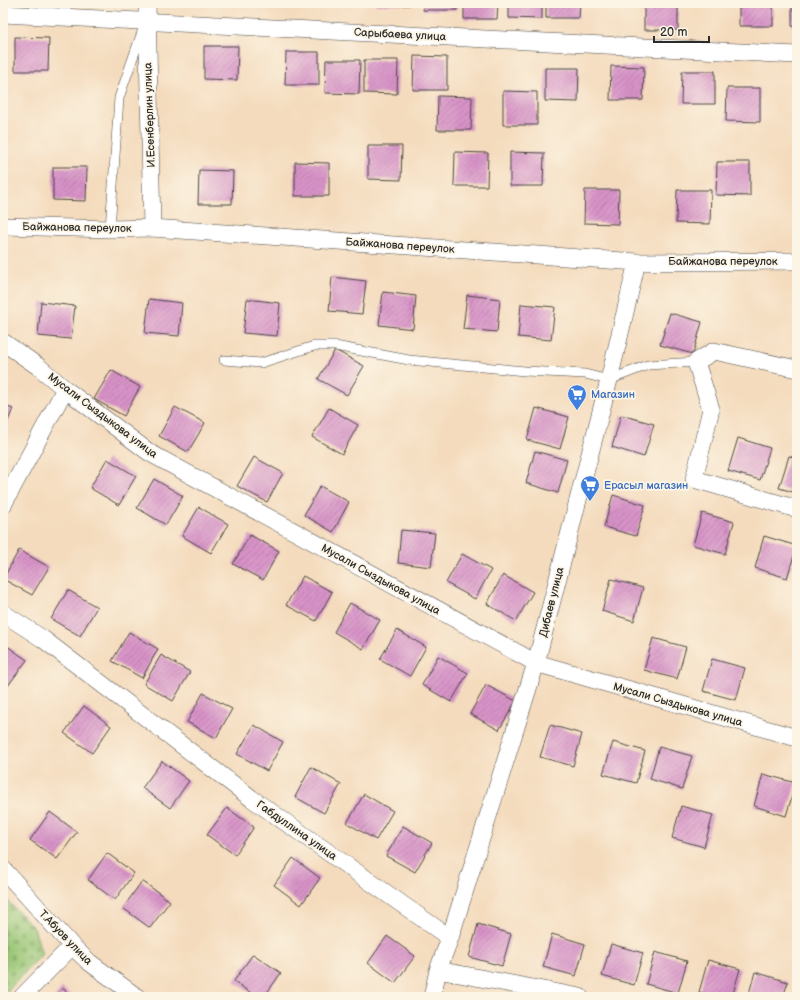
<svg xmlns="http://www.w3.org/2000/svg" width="800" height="1000" font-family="'Balsamiq Sans',sans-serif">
	<defs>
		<pattern id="cemetery-stones" width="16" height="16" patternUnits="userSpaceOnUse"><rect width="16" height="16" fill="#97c573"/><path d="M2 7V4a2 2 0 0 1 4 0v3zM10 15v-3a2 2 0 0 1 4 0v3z" fill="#82a964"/></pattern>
		<pattern id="building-hatch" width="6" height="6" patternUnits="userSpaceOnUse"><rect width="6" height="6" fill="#d893c8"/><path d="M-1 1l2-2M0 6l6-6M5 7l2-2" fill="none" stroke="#af78a3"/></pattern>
	</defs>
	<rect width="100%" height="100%" fill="#fcf5e5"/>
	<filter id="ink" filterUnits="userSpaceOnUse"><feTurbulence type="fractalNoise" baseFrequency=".025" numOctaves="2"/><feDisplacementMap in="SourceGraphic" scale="8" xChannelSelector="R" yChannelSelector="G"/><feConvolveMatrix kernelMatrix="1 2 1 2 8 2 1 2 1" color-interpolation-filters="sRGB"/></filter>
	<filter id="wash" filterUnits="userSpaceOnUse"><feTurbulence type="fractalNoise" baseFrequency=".012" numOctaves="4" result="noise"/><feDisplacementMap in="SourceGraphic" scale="16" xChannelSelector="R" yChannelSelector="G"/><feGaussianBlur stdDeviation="0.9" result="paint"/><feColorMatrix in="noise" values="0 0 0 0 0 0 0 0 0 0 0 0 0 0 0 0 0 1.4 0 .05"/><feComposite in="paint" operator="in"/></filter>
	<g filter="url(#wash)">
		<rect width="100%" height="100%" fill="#f4dbbd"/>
		<path fill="url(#cemetery-stones)" stroke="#61784f" d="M3,896L34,928L42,954L3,996Z"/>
		<g id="blocks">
			<path fill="url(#building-hatch)" d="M325,3H357L356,5L325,4Z
				M376,3H410V5H376Z
				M424,3H457V10H423Z
				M464,3H498L497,19H464Z
				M509,3H542V19L509,18Z
				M546,3H580L579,18H546Z
				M644,3H678V30H644Z
				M739,3H773V26H739Z
				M792,3H797V27L792,26Z
				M15,37L49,38L48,71H15Z
				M204,46H238L237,80L204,79Z
				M286,52H319V85H285Z
				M414,56L447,57V90H413Z
				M326,60H360L359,94L325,93Z
				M364,60H398L397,94L364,93Z
				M611,66L644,67L643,100H610Z
				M545,68H579L578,102L545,101Z
				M682,71H715V104H681Z
				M727,88H760V122L726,121Z
				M503,91L537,92V125H503Z
				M438,96L472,97L471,130H437Z
				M368,146H402L401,180L368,179Z
				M455,152L488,153L487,186H454Z
				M510,152L544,153L543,186H510Z
				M295,162L329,163V196H295Z
				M717,162H750V196L716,195Z
				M53,167H87L86,201L53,200Z
				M199,170L233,171L232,204H198Z
				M585,190H619L618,224L584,223Z
				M677,190H711L710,224L676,223Z
				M332,277L366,281L362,314L329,311Z
				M383,292L416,296L413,329L379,325Z
				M467,295L500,299L497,332L463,329Z
				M149,299L182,303L179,336L145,333Z
				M247,299L280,303L277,336L243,333Z
				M41,302L75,306L71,339L38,336Z
				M521,304L555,307L551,340L518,337Z
				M670,313L702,322L693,354L660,345Z
				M335,350L364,366L347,395L318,379Z
				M111,370L140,387L124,416L94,399Z
				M3,405L13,409L3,432Z
				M175,407L205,423L188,452L159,436Z
				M329,408L358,425L342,454L312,437Z
				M536,408L569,417L560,449L527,440Z
				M621,415L654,424L644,457L612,447Z
				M797,415V429L793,428Z
				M738,438L770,448L760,480L728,471Z
				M535,451L567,460L558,493L526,483Z
				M789,456L797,458V493L779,488Z
				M254,457L283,473L267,502L237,486Z
				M107,459L136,476L119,505L90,488Z
				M154,479L183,496L166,525L137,508Z
				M320,486L349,502L333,532L304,515Z
				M613,495L645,505L636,536L604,527Z
				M199,507L228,524L211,553L182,536Z
				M702,513L734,522L725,554L693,545Z
				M401,530L435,533L431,567L398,563Z
				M250,535L279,551L263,580L233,564Z
				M764,536L797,546L787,578L755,568Z
				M19,550L49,567L32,595L3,579Z
				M462,554L491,570L475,599L446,583Z
				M503,575L533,592L516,621L487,604Z
				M303,576L332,592L316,621L286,605Z
				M611,579L643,588L634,621L602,611Z
				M68,590L97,607L80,636L51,619Z
				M350,603L380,620L363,649L334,632Z
				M397,630L426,647L410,676L380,659Z
				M129,632L158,649L142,678L112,661Z
				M653,638L686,647L677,679L644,670Z
				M3,643L27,660L7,687L3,684Z
				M161,655L190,672L173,701L144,684Z
				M438,656L468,673L451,702L422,685Z
				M712,659L745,668L736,700L703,691Z
				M486,685L516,701L499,730L470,714Z
				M203,693L232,709L216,738L187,722Z
				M84,706L111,726L92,753L64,733Z
				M254,725L283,742L267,771L237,754Z
				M550,725L582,734L573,766L540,757Z
				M613,742L645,751L636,783L603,774Z
				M659,747L692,756L682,789L650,779Z
				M162,761L189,781L170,808L142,788Z
				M311,767L341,784L324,813L295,797Z
				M763,774L796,783L786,816L754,806Z
				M364,794L393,811L376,840L347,823Z
				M681,806L713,815L704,847L672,838Z
				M227,808L254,827L235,855L207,835Z
				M50,812L77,832L57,859L30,840Z
				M403,826L432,843L415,872L386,856Z
				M107,853L134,873L115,900L88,880Z
				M293,858L320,878L301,905L274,885Z
				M142,881L170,901L150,928L123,908Z
				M478,924L511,934L502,966L469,957Z
				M552,934L585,944L576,976L543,967Z
				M387,936L415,956L395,983L368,963Z
				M611,944L643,953L634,985L602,976Z
				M655,952L687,961L678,993L646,984Z
				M253,954L281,973L264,997H256L234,981Z
				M708,960L740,969L732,997H716L699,992Z
				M755,972L788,982L783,997H748Z
				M62,988L74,997H55Z"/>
		</g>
	</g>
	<g filter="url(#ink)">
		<use href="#blocks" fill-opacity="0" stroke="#494541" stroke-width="1"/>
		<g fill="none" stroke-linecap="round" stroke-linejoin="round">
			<g stroke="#494541" stroke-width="10">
				<path id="lane" d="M110,229L119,98L143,29
					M224,360L261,363L314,346H335L409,360L525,371L585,374L609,380L648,365L696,362"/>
			</g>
			<g stroke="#494541" stroke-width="18">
				<path id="street" d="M147,3L152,228
					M3,14L797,55
					M3,226L110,229L152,228L637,262L797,261
					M3,342L39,367L65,389L150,453L536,663L797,738
					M797,369L714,351L696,362L711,409L694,479L797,509
					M3,505L65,389
					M3,613L43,639L251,798L450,938L438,970L580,997
					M3,869L72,946L89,962L137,997
					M450,938L536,663L609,380L637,262
					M22,997L72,946
					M432,997L438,970"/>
			</g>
			<use href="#lane" stroke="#fff" stroke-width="9"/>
			<use href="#street" stroke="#fff" stroke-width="17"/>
		</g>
	</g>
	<defs>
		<g id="supermarket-pin" transform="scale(1)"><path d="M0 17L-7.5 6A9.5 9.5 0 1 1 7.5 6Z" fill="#3f7fe0" stroke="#fcf5e5"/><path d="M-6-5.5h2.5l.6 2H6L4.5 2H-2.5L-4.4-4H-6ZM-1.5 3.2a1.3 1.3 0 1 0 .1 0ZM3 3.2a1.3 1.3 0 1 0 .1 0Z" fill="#fff"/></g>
	</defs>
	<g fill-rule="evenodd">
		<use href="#supermarket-pin" x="577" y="394"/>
		<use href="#supermarket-pin" x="590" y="485"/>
	</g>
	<g text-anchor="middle" stroke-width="3.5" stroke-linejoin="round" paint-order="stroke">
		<g font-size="11" fill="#2b2b2b" stroke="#fcf5e5">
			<text transform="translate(400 34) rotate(3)" y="4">Сарыбаева улица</text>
			<text transform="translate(149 115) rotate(-92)" y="4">И.Есенберлин улица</text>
			<text transform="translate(77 227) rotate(1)" y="4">Байжанова переулок</text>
			<text transform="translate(400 245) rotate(4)" y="4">Байжанова переулок</text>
			<text x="723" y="265">Байжанова переулок</text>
			<text transform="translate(103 415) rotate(37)" y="4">Мусали Сыздыкова улица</text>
			<text transform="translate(381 579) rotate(29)" y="4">Мусали Сыздыкова улица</text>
			<text transform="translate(551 602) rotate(-76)" y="4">Дибаев улица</text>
			<text transform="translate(678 704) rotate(16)" y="4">Мусали Сыздыкова улица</text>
			<text transform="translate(297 830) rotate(35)" y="4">Габдуллина улица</text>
			<text transform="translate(66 937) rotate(46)" y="4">Т.Абуов улица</text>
		</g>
		<g font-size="11" fill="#366cbe" stroke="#fcf5e5" text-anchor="start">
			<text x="591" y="398">Магазин</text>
			<text x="604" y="489">Ерасыл магазин</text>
		</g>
	</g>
	<rect width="800" height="1000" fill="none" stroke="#fcf5e5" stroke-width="16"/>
	<path d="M654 36v6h55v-6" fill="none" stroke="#2b2b2b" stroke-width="2"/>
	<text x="660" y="36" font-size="12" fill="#2b2b2b" stroke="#fcf5e5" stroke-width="3" paint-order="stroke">20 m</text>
</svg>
